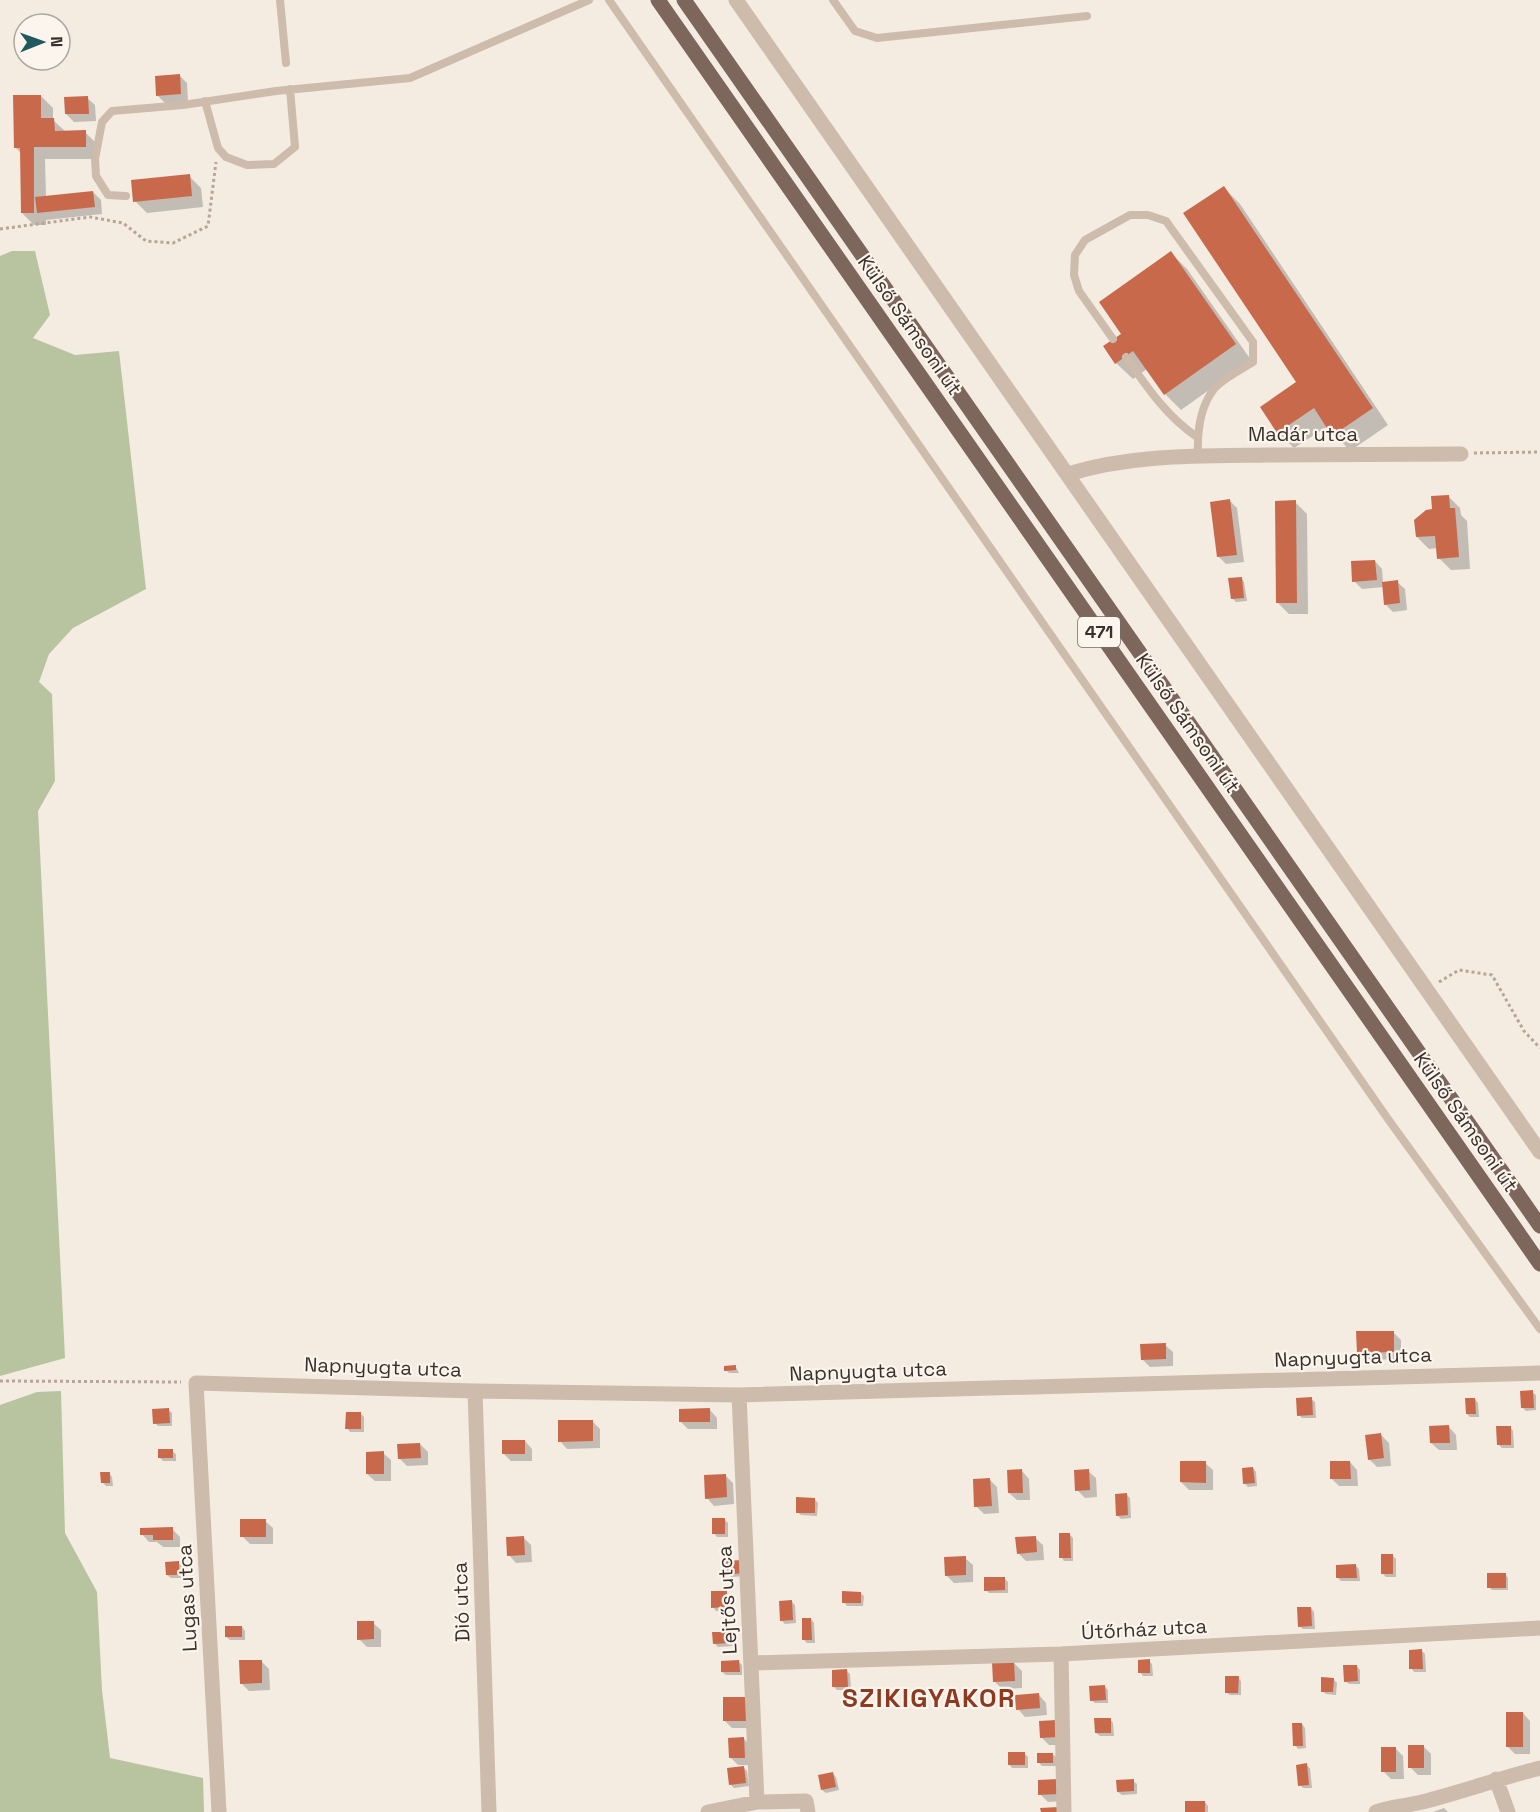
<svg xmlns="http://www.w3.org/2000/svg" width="1540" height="1812" font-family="'Space Grotesk',sans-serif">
	<rect width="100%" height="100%" fill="#f4ebe1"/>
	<path fill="#b8c4a0" d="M12,251H35L50,315L33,338L75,355L119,351L146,589L73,628L49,654L39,682L52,694L55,781L38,811L65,1358L0,1376V256Z
		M61,1391L65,1533L97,1592L102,1690L110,1758L203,1778L204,1812H0V1405L37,1392Z"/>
	<path fill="#0003" d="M180,76L187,83L188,102L165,103L157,95Z
		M41,96L53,108V120L66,132H85L97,144V159H45L46,197L93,192L101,200L102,214L46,220V225H34L22,213V154L15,147Z
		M87,98L95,105L96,121L74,122L66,114Z
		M189,176L201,188L203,207L147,213L135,201Z
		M1223,187L1240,204L1388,425L1350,451L1328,426L1294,448L1278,432L1298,383Z
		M1171,253L1187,269L1251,360L1181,410L1165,394L1147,369L1133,379L1116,363L1105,347L1123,334Z
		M1448,496L1460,508L1461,515L1467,521L1470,569L1451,570L1439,558L1438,548L1429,549L1417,537L1434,511Z
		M1230,501L1237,508L1244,562L1226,564L1218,556Z
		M1295,502L1307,514L1308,614H1289L1277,602Z
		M1375,561L1382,569L1383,583L1397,582L1405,589L1407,610L1393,612L1385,604L1384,587L1362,589L1354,581Z
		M1241,578L1244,582L1247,601L1236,602L1232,598Z
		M1393,1332L1401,1340V1359L1366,1360L1358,1352Z
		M1165,1345L1173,1352V1366L1150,1367L1142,1359Z
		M736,1367L739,1373H729L726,1370Z
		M1532,1392L1536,1395V1410L1526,1411L1522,1407Z
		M1311,1399L1315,1402L1316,1418H1302L1299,1415Z
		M1475,1399L1478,1403L1479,1417H1470L1467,1414Z
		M168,1410L172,1413V1426H158L155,1423Z
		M710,1410L717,1418V1429H688L681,1422Z
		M360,1413L364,1417V1432H350L347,1428Z
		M592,1421L600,1429V1448L567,1449L560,1441Z
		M1449,1427L1456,1435L1457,1450H1439L1431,1443Z
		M1510,1427L1513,1431L1514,1448H1502L1499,1445Z
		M1381,1435L1389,1443L1391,1466L1377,1467L1369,1459Z
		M525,1441L532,1449V1461H511L503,1453Z
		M420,1444L428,1452V1465L407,1466L399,1458Z
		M172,1451L176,1454V1461H163L159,1457Z
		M383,1453L391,1460V1481H375L367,1474Z
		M1350,1462L1357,1470L1358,1486H1339L1332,1479Z
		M1205,1463L1213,1470V1490H1189L1181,1482Z
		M1253,1468L1256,1472L1257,1486L1248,1487L1245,1484Z
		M1022,1471L1029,1479L1030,1500H1017L1009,1493Z
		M1088,1471L1096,1478L1097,1497L1085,1498L1077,1490Z
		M109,1473L112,1477L113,1486H106L102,1482Z
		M725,1475L733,1483L734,1504L714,1506L707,1498Z
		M990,1480L997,1487L999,1513L984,1514L976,1506Z
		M1127,1495L1130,1498L1131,1518L1121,1519L1117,1515Z
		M814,1499L818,1503L817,1516L801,1515L797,1512Z
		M724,1519L728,1523V1537H717L714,1533Z
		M265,1521L273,1528V1544H250L242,1536Z
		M172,1529L180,1537V1547H163L157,1542H149L142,1534Z
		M1069,1534L1073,1538V1561H1064L1061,1557Z
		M523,1537L531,1545L532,1562L516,1563L509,1555Z
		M1035,1538L1043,1545L1044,1560L1026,1561L1018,1553Z
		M1392,1555L1396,1559V1577H1386L1382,1573Z
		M965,1558L973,1565V1582L954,1583L946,1575Z
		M727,1562L746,1576L731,1577L728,1574Z
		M178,1563L182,1566V1578H171L167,1575Z
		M1356,1566L1359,1569L1360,1581H1341L1338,1578Z
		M1505,1574L1508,1578V1590H1492L1489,1587Z
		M1004,1578L1008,1582V1593H989L986,1590Z
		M726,1592L729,1596L730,1610L716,1611L713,1607Z
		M860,1593L864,1596L863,1606H847L844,1602Z
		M792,1602L795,1605L796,1623L785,1624L781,1620Z
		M1311,1608L1314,1612L1315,1629H1303L1299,1626Z
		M811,1619L814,1623L815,1643H807L804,1640Z
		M373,1623L381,1630V1647H367L359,1639Z
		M242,1627L245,1631V1640H230L226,1637Z
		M729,1633L733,1637V1646L718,1647L714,1643Z
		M1422,1651L1425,1654L1426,1672H1414L1411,1668Z
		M261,1661L269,1669L270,1690L249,1691L241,1683Z
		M1149,1661L1152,1664L1153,1676H1143L1140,1672Z
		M739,1662L742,1665V1675H726L722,1672Z
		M1014,1663L1022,1671V1688L1002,1689L994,1681Z
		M1357,1666L1360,1670V1684H1349L1345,1681Z
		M847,1671L850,1674L851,1690H837L833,1686Z
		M1238,1678L1241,1681V1695H1230L1226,1692Z
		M1333,1679L1337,1683L1336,1695L1326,1694L1322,1691Z
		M1105,1687L1108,1690V1703H1095L1091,1700Z
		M1039,1695L1046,1703L1047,1715L1025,1717L1018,1709Z
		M745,1698L753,1728H732L725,1721Z
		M1523,1713L1530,1721V1754H1515L1507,1746Z
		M1110,1719L1113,1723L1114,1736H1100L1096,1733Z
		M1041,1722L1065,1745H1049L1041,1737Z
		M1302,1724L1305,1728L1306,1748L1298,1749L1295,1745Z
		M744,1739L751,1746L752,1765H738L731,1758Z
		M1423,1746L1431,1754V1775H1418L1410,1767Z
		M1395,1748L1403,1756L1404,1779H1391L1383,1771Z
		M1024,1753L1028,1757V1768H1012L1009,1764Z
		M1052,1754L1056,1757V1766H1042L1039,1763Z
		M1306,1765L1310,1768L1312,1788H1303L1300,1785Z
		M744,1768L747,1771L749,1786L734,1788L730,1784Z
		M833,1774L836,1777L839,1790L826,1793L822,1790Z
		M1039,1781L1066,1801L1048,1802L1040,1794Z
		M1133,1781L1137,1784V1794L1122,1795L1118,1792Z
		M1205,1802L1208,1806V1812H1186Z
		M1444,1808L1448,1812H1433Z"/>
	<path fill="#c8694b" d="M180,74L181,94L156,96L155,76Z
		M13,95H41V118H54L55,131L86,130V147H34V213H21L20,148H14Z
		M88,96L89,114H65L64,97Z
		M190,174L192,196L133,202L131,180Z
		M1224,186L1373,408L1332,436L1314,408L1277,433L1260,407L1296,382L1183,213Z
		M93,191L95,207L37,213L35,197Z
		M1171,251L1236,344L1164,395L1133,351L1115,364L1103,346L1121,334L1099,302Z
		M1449,495L1450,508H1455L1459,557L1437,559L1435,536L1416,537L1414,520L1426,510L1432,509L1431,496Z
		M1230,499L1237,555L1217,557L1210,502Z
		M1296,500L1297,603H1276L1275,501Z
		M1375,560L1377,580L1352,582L1351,561Z
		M1242,577L1244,598L1231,599L1228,578Z
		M1398,580L1400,603L1384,605L1382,582Z
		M1356,1331H1394V1352L1357,1353Z
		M1166,1343V1359L1141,1360L1140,1344Z
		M736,1365V1370L724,1371V1366Z
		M1533,1390L1534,1408H1521L1520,1391Z
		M1312,1397L1313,1415L1297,1416L1296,1398Z
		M1465,1398H1475L1476,1414H1466Z
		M169,1408L170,1423L153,1424L152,1409Z
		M710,1408V1422H679V1409Z
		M346,1412H361V1429H345Z
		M558,1420H593V1441L558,1442Z
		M1449,1425L1450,1443H1430L1429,1426Z
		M1496,1426H1511V1445H1497Z
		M1381,1433L1384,1458L1368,1460L1365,1435Z
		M502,1440H525V1454H502Z
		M420,1443L421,1458L398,1459L397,1444Z
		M158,1449H173V1458H158Z
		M384,1451V1474H366V1452Z
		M1180,1461H1206V1483L1180,1482Z
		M1330,1461H1350L1351,1479H1330Z
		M1253,1467L1255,1483L1243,1484L1242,1468Z
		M1022,1469L1023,1493H1008L1007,1470Z
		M1089,1469L1090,1490L1075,1491L1074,1470Z
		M100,1472H110V1483H101Z
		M726,1474L727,1497L705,1499L704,1475Z
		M990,1478L992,1506L974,1507L973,1479Z
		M1127,1493L1128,1515L1116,1516L1115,1494Z
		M796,1497L815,1498V1513H796Z
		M712,1518H725V1534H712Z
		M240,1519H266V1537H240Z
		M173,1527V1540H153V1535H140V1528Z
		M1059,1533H1070L1071,1558H1059Z
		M524,1536L525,1555L507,1556L506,1537Z
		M1036,1536L1037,1552L1017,1554L1015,1537Z
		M1381,1554H1393V1574H1381Z
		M966,1556V1575L945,1576L944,1557Z
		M742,1560L743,1573L727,1575L726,1561Z
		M179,1561V1575H166L165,1562Z
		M1356,1564L1357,1578H1336V1565Z
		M1487,1573H1506V1588H1487Z
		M984,1577H1005V1590L984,1591Z
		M711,1591H727V1607L711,1608Z
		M842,1591L861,1592V1603H842Z
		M792,1600L793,1620L780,1621L779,1601Z
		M1297,1607H1311L1312,1626L1298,1627Z
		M802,1618H811L812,1640H802Z
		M357,1621H374V1639L357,1640Z
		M225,1626H242V1637H225Z
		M712,1632H730V1643L713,1644Z
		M1422,1649L1423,1669H1409V1650Z
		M1150,1659V1673H1138V1660Z
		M239,1660H262V1683L240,1684Z
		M739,1660L740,1672H721V1661Z
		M992,1662H1014L1015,1681L993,1682Z
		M1343,1665H1357L1358,1681L1344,1682Z
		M847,1669L848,1687H832V1670Z
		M1225,1676H1239L1238,1693H1225Z
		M1321,1677L1334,1678L1333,1692H1321Z
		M1105,1685L1106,1700L1090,1701L1089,1686Z
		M1039,1693L1040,1708L1016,1710L1015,1695Z
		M723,1697H746V1721H723Z
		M1506,1712H1523V1747H1506Z
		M1094,1718H1111V1733H1095Z
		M1057,1720L1058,1737L1040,1738L1039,1721Z
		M1292,1723H1302L1303,1746H1293Z
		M744,1737L745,1758H729L728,1738Z
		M1408,1745H1424V1768H1408Z
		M1381,1747H1396V1772H1381Z
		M1008,1752H1025V1765H1008Z
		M1037,1753H1053V1763H1037Z
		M1307,1763L1309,1785L1298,1786L1296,1765Z
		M744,1766L746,1783L729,1785L727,1768Z
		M833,1772L836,1787L821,1790L818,1775Z
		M1058,1779L1059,1794L1038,1795V1780Z
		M1134,1779V1791L1117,1792L1116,1780Z
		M1185,1801H1205V1812H1185Z
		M1059,1807V1812H1041L1040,1808Z"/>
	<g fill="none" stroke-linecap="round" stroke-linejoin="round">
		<path stroke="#b9a596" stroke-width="3" stroke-dasharray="3 3" stroke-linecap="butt" d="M0,229L90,217L123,223L146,241L173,243L208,226L216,162
			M1474,453L1540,452
			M1439,982L1459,970L1492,975L1524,1031L1540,1048
			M0,1381L181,1382"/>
		<path stroke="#cdbbac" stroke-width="8" d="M280,0L286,63
			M609,0L1388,1119L1540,1329
			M833,0L855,31L877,38L1087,16
			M205,101L218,148L226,157L247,165L274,164L295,147L290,89
			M126,196L108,195L96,176L95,159L102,122L112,111L183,105L276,91L410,78L589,0
			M1113,339L1079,291L1074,275L1075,255L1085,240L1130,215H1148L1166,221L1253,342V362C1241,370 1223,378 1214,389C1199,408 1197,433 1198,456
			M1126,357C1147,387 1166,416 1197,437"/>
		<path stroke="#cdbbac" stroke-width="15" d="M736,0L1540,1152
			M1068,474C1133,454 1201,456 1268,455C1332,455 1396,454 1461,454
			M475,1391L489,1812
			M739,1395L757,1802
			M1061,1654L1064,1812
			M751,1663L1061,1654L1540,1628
			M1496,1779L1508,1812
			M219,1812L196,1383L475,1391L739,1395L1540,1373
			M708,1812L757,1802L806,1801L808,1812
			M1376,1812C1391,1806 1407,1806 1422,1802C1462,1792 1500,1778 1540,1768"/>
		<path stroke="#7d675c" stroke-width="15" d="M658,0L1540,1264
			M684,0L1540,1226"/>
	</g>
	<g text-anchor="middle" stroke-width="4.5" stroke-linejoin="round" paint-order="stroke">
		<rect fill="#fbf5ee" stroke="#756b66" stroke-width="1.5" x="1078" y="617" width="42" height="30" rx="4.5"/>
		<g font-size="18" font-weight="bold" fill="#3b302b">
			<text x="1099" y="638">471</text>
		</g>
		<g font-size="20" fill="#3b302b" stroke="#fbf5ee">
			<text transform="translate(910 325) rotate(55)" y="7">Külső Sámsoni út</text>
			<text x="1303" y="441">Madár utca</text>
			<text transform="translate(1188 723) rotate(55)" y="7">Külső Sámsoni út</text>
			<text transform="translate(1466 1122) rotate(55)" y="7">Külső Sámsoni út</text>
			<text transform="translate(1353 1357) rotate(-2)" y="7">Napnyugta utca</text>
			<text transform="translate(383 1367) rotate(2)" y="7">Napnyugta utca</text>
			<text transform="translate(868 1371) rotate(-2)" y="7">Napnyugta utca</text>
			<text transform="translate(187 1598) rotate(-93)" y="7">Lugas utca</text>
			<text transform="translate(727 1600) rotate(-93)" y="7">Lejtős utca</text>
			<text transform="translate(461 1602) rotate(-92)" y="7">Dió utca</text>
			<text transform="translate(1144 1629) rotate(-3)" y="7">Útőrház utca</text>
		</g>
		<g font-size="26" font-weight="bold" letter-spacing="1.5" fill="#8c3b22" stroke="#fbf5ee">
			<text x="929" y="1707">SZIKIGYAKOR</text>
		</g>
	</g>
	<g transform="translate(42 42) rotate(89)"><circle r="28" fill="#fbf5ee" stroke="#aea6a0" stroke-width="1.5"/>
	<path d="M0-4.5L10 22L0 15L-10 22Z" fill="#1f5a5e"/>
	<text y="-9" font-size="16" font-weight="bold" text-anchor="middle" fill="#3b302b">N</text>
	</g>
</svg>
